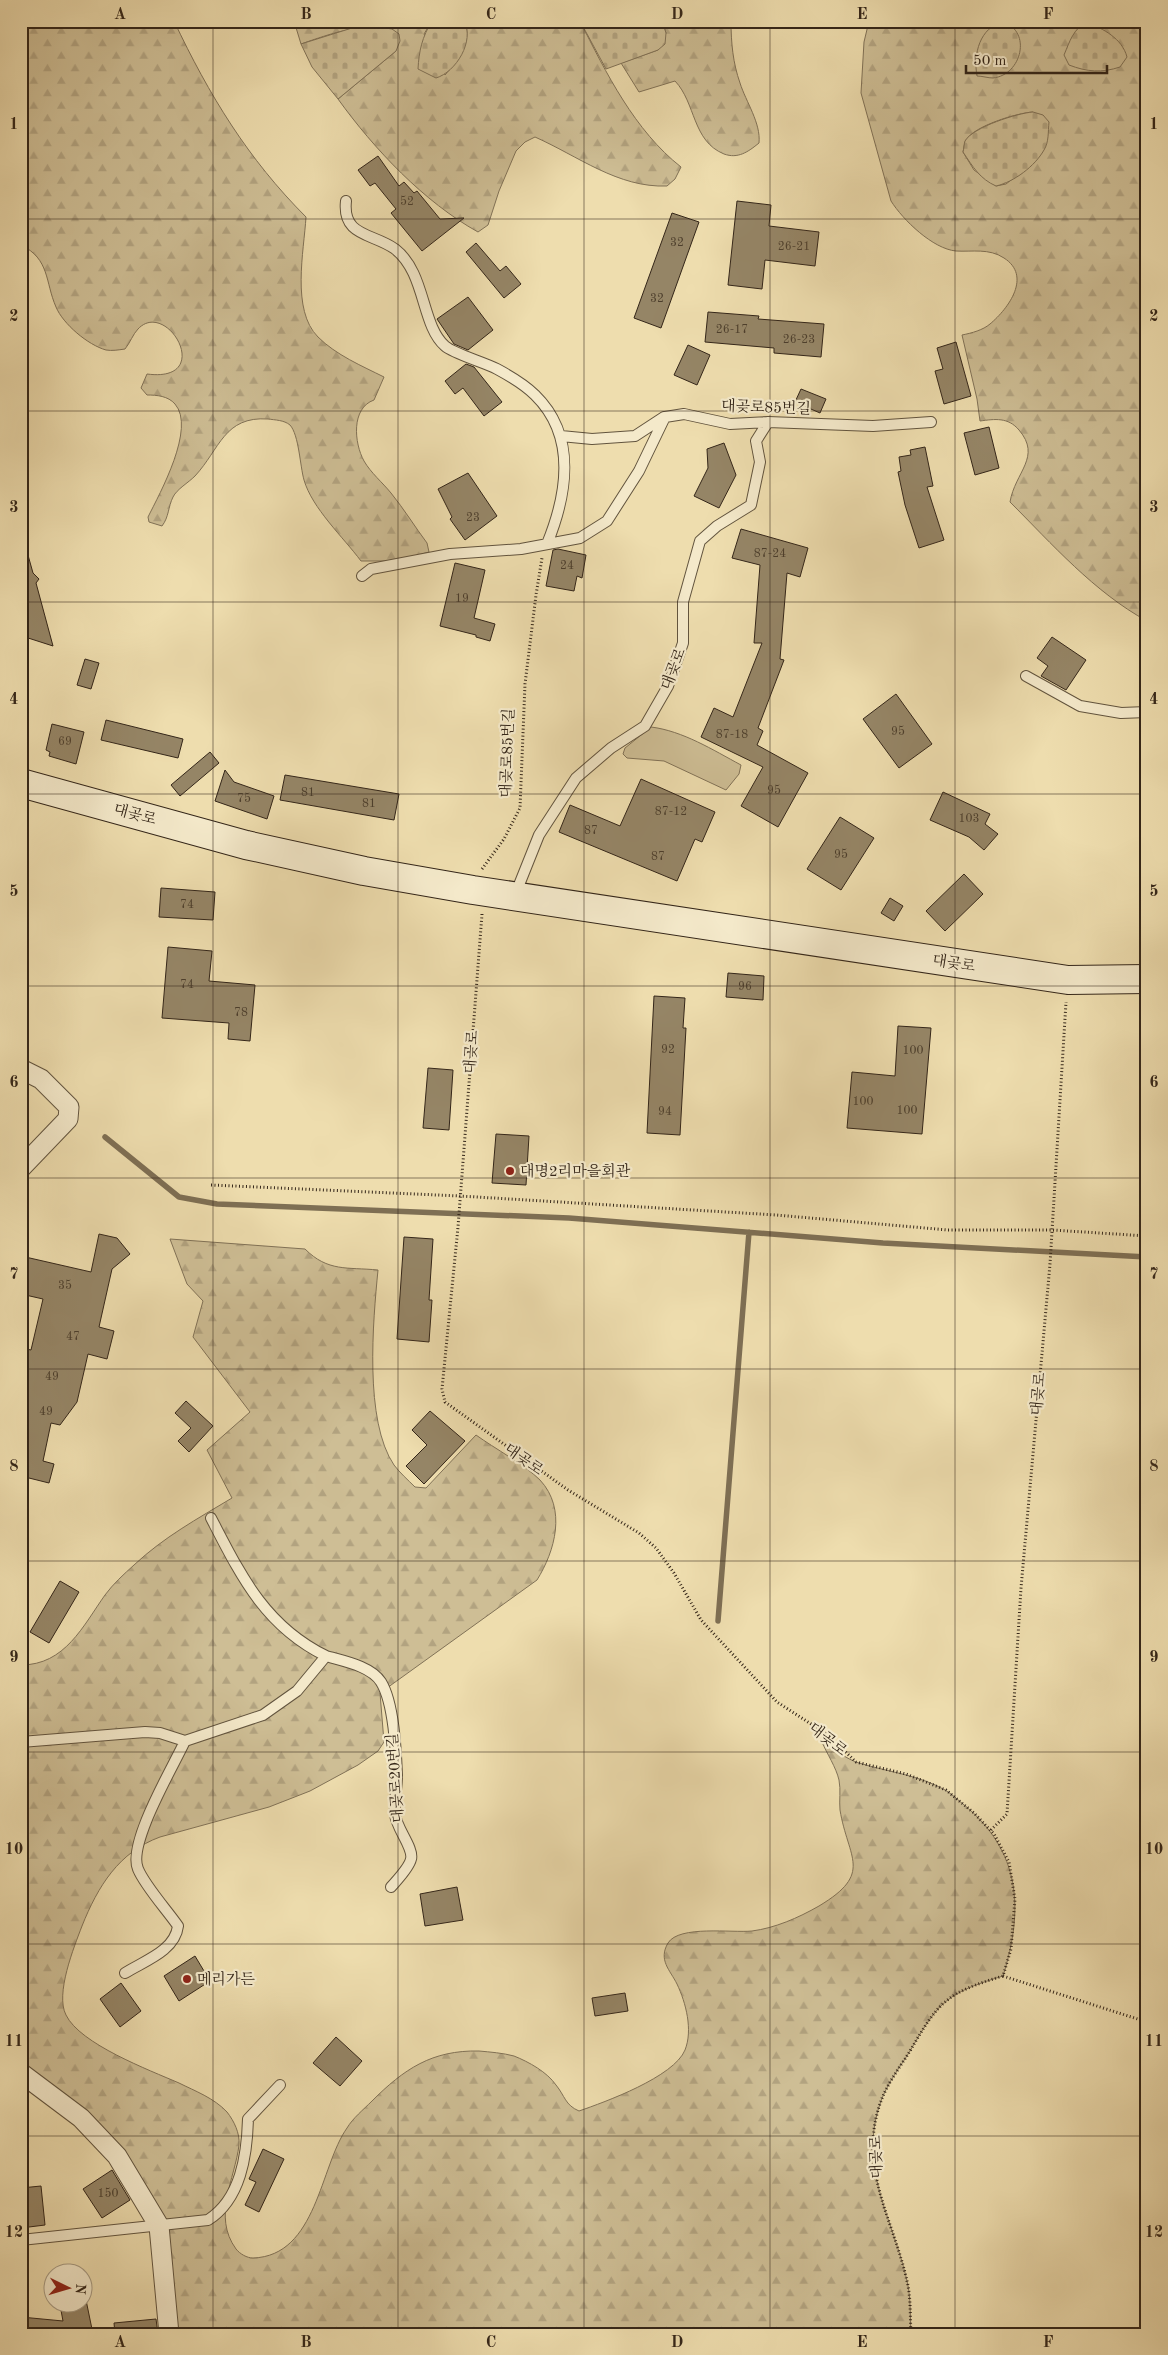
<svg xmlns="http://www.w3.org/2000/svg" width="1168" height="2355" font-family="'Old Standard TT','Noto Serif KR',serif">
	<defs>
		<pattern id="forest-firs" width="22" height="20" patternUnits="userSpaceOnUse" patternTransform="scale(1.25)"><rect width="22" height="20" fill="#cebe95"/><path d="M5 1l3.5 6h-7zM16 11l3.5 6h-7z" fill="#b2a380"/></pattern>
		<pattern id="cemetery-stones" width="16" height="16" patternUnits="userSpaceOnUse" patternTransform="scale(1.25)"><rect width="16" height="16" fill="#cebe95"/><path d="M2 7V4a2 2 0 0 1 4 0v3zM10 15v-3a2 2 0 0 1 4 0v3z" fill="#b2a380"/></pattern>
	</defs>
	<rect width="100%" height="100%" fill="#eeddae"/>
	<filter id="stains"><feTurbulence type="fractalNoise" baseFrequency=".004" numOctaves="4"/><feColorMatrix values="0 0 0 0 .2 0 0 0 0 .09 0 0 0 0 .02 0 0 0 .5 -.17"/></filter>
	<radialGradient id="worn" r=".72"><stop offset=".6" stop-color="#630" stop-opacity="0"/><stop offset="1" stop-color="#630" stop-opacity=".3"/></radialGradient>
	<path fill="url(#forest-firs)" stroke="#817257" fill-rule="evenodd" d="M21,21H174C209,95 248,159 306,217C304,251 291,310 318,337C336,355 362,366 384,377L374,400C351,408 354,443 364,461C371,473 382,482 391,493C404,509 415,527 427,543L429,552L395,561H361C343,537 312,508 304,480C300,466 299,435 290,425C284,420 275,420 268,419C224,416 220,449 195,476C188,483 177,489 173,497C168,507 169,517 162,526L149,522L148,517C160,493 196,428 175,404C168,396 157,395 147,395L141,388L147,374C216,383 167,298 138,329C133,334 130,343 125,349C118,350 112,351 106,350C88,345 63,324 56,307C45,282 50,259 21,245Z
		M294,21H432L424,34L445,75C456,62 474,40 464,21H580C606,73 635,131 681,167L675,179L667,186C618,188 578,156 535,137L525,142L516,151L499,191L488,225L478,232C424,202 374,149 338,99L396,51L392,29C356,24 333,33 301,44Z
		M662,21H731C731,43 733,63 740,83C746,102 761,123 759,143C748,152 738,159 724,154C692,141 696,103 675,81L639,92L621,63L658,50L666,33Z
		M869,21H1147V95L1143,101V111L1147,114V621C1094,592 1052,544 1010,502C1015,472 1042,457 1019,430C1008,417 995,419 980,421L977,399L962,335C972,333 983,330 990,324C1009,308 1032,276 1004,258C989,248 972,252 956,251C933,249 903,220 891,201L861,93L864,42ZM1033,112L1034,162L1006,184L996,186L974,170L963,152C964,149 964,143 966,140C974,126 1017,113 1033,112Z
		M170,1239L305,1249C328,1272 347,1267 378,1270C373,1321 364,1421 394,1465C400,1473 408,1480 415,1487L426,1488L476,1435C494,1448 525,1465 540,1480C567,1509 555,1551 537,1580L380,1693L384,1742L378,1751L358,1765L310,1791L269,1807L160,1837C119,1852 98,1886 82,1926C74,1947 55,1994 66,2015C80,2044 149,2070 179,2083C195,2091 214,2098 227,2112C234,2121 240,2133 239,2145C235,2179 212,2216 236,2249C240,2254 247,2258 253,2258C317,2256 320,2166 347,2128C353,2118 363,2110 372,2101C404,2069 432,2050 479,2051C490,2052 503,2053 514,2056C529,2062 547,2072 556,2085C565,2096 565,2105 579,2111C605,2102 674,2077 685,2050C693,2030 686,2003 677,1984C670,1970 658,1960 668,1943C679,1925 732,1933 752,1931C775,1928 798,1918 819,1906C874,1873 848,1859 840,1810C839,1801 841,1790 839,1780C836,1767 827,1754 822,1742C834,1749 846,1759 859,1763C888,1772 919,1775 945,1790C952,1794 958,1800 963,1804C1021,1851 1024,1909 1003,1976C947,1993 939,2001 910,2051C900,2067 887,2084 881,2101C857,2167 893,2218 907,2281C911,2297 910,2317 911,2334H170L159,2226L117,2156L21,2073V1665C65,1665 83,1626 105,1595C113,1584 124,1574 134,1565C164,1537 197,1519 232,1498L207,1450L250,1412L193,1337L203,1301L187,1284Z"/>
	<path fill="url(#cemetery-stones)" stroke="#817257" d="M432,21H464C475,41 456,72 436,78L418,69C419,51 422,37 432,21Z
		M580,21H662L666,33L665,44L658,50L606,69Z
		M1003,22C1032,31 1022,75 993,78C988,78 982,76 977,76C973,54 980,27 1003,22Z
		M1087,22C1103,29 1122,38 1127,57L1120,67C1102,73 1087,72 1069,65L1064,55C1070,41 1073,29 1087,22Z
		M372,26L392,29L399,34L400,41L396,51L338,99L312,67L301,44L352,28Z
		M1033,112L1043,115L1049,122C1048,132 1049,142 1044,150C1035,166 1014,182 996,186C980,179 973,167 963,152C964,149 964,143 965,141C973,127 1018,113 1033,112Z"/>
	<path fill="#cebe95" stroke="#817257" d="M651,727C683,731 713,750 741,765L739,774L726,790L664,761L627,758L623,754L625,748Z"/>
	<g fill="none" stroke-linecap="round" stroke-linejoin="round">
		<path stroke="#7e6f54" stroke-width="5.5" d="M105,1137L179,1197L217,1204L569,1218L883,1243L1147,1257
			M718,1621L749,1232"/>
	</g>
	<path fill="#958566" stroke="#342619" d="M378,156L399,186L404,182L414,193L417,191L440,219L464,218L422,251L391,213L396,209L375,183L370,186L358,170Z
		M737,201L771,205L769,226L819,232L815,266L765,260L762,289L728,285Z
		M672,213L699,222L661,328L634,318Z
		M476,243L500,271L506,266L521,284L504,298L466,252Z
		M468,297L493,330L468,350L454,344L437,319Z
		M708,312L759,316L758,319L824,324L821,357L774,353V348L705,342Z
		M956,342L971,396L944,404L935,371L943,369L937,348Z
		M688,345L710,355L697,385L674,375Z
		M466,364L474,367L502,402L484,416L463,388L455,394L445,381Z
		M801,389L826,399L820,413L795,402Z
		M989,427L999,468L975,475L964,433Z
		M724,443L736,475L719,508L694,496L708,468L707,449Z
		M925,447L933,486L927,487L944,540L919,548L905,505L898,472L901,471L899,457L911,455L910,450Z
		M468,473L497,516L465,540L450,519L452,517L438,489Z
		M741,529L808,548L800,577L787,573L780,659L784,660L758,728L763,731L757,745L808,773L778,827L741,806L763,767L701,737L714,708L733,717L762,643H754L760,565L732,558Z
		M26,548L33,573L39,579L36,583L53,646L25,637L21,631V549Z
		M558,549L586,555L582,578L577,576L574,591L546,586L553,550Z
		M455,563L485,570L474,618L495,624L490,641L476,637V635L440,626Z
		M1052,637L1086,660L1066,690L1041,676L1048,666L1037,658Z
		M85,659L99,663L91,689L77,685Z
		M896,694L932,744L899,768L863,719Z
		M106,720L183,739L178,758L101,740Z
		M52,724L84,732L76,764L49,756L50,752L46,750Z
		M210,752L219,763L180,796L171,785Z
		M225,770L234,782L274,796L267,819L215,801Z
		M285,775L399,794L394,820L280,800Z
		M641,779L715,812L702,842L695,839L677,881L559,832L570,805L620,826Z
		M943,792L990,814L985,824L998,834L984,850L969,837L930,820Z
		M840,817L874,838L841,890L807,869Z
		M964,874L983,894L945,931L926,911Z
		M161,888L215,892L213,920L159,917Z
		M890,898L903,906L894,921L881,913Z
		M168,947L212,951L209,981L255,985L250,1041L228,1039L229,1023L162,1018Z
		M728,973L764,976L763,1000L726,997Z
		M654,996L685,998L683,1028H686L680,1135L647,1133Z
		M898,1026L931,1028L922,1134L847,1128L852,1072L895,1076Z
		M428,1068L453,1070L449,1130L423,1128Z
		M496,1134L529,1136L526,1185L492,1183Z
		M99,1234L117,1238L130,1254L112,1269L99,1327L114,1331L107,1359L88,1354L77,1402L60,1425L51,1423L43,1461L54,1464L49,1483L21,1476V1348L31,1350L43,1299L21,1294V1256L91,1272Z
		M404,1237L433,1239L429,1300H432L429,1342L397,1339Z
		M186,1401L213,1426L189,1452L178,1441L191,1428L175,1413Z
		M430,1411L465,1441L424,1484L406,1466L427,1445L412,1430Z
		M60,1581L79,1592L49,1643L30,1632Z
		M457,1887L463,1920L425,1926L420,1894Z
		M195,1956L210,1981L179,2001L164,1976Z
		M121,1983L141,2011L120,2027L100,1999Z
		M625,1993L628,2011L595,2016L592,1998Z
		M336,2037L362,2061L340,2086L313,2063Z
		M263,2149L284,2159L259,2212L245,2205L256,2182L249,2179Z
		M112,2170L130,2200L102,2218L83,2189Z
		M41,2186L45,2225L21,2228V2188Z
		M82,2300H86L93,2334H21V2317L63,2321L60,2305L82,2302Z
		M156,2319L158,2334H115L114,2323Z"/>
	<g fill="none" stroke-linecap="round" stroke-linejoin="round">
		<g stroke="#62543e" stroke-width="12">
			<path id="lane" d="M346,201C342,237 373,233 395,249C426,273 421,325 445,346C454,354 484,362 497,369C510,376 524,384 535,395C577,436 567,495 547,544
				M561,436L592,439L635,436L664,417
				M362,576L371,569L450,554L521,549L580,538L607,521L639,471L665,417L684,414L730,424L768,422L873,426L931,422
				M1026,676L1080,706L1121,713L1147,712
				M515,895L539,835L576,778L611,748L645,726L668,686L683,643V602L700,541L717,526L751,505L760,462L756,441L768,422
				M211,1518C241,1576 265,1626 326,1656
				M21,1742L145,1732L160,1733L185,1741L263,1715L297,1691L326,1656C343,1661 371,1666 381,1682C394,1703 396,1751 397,1775C397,1788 394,1801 395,1814C396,1828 414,1848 411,1859C409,1868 397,1880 391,1887
				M125,1973C144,1961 175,1951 178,1926C167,1910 145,1886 138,1869C127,1844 173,1767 185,1741
				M21,2240L208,2220C241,2199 247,2155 248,2119L280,2085"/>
		</g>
		<g stroke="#62543e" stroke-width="21">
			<path id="street" d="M21,1069L41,1079L69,1107L68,1119L21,1168
				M21,2073L81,2118L117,2156L159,2226L169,2334"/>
		</g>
		<g stroke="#342619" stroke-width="30">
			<path id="secondary" d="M21,783L246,845L364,871L473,890L1068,980L1147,979"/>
		</g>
		<path stroke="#342619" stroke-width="3" stroke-dasharray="1 2.5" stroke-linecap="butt" d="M482,869L504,839L520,808L525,684L536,595L542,558
			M482,914L458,1227L442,1389L445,1402L568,1490L639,1533L656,1548L674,1573L701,1620L777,1702L828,1735L856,1762L906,1774L946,1790L974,1813L994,1834L1009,1862L1015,1899L1011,1949L1003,1976
			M211,1185L460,1196L776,1215L948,1230H1052L1147,1236
			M991,1830L1007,1814L1021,1588L1050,1264L1066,1002
			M1003,1976L1147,2022
			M911,2334C910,2317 911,2297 907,2281C893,2218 857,2167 881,2101C887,2084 900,2067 910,2051C939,2001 946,1993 1003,1976"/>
		<use href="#lane" stroke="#f4e9ca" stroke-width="10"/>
		<use href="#street" stroke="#f4e9ca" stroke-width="19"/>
		<use href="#secondary" stroke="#f4e9ca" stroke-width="28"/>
	</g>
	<path fill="none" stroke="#342619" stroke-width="1" stroke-opacity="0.55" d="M213,21V2334M398,21V2334M584,21V2334M770,21V2334M955,21V2334M21,219H1147M21,411H1147M21,602H1147M21,794H1147M21,986H1147M21,1178H1147M21,1369H1147M21,1561H1147M21,1752H1147M21,1944H1147M21,2136H1147"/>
	<g fill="#8f2418" stroke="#f4e9ca" stroke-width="2">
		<circle cx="510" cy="1171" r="5"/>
		<circle cx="187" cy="1979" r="5"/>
	</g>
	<g text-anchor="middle" stroke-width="4.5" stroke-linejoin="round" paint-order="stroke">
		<g font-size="12" fill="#4c3e2c">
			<text x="407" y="205">52</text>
			<text x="677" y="246">32</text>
			<text x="794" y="250">26-21</text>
			<text x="657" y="302">32</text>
			<text x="732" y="333">26-17</text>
			<text x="799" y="343">26-23</text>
			<text x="473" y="521">23</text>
			<text x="770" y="557">87-24</text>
			<text x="567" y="569">24</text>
			<text x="462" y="602">19</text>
			<text x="898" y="735">95</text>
			<text x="732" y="738">87-18</text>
			<text x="65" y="745">69</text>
			<text x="774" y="794">95</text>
			<text x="308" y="796">81</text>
			<text x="244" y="802">75</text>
			<text x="369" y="807">81</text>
			<text x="671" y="815">87-12</text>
			<text x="969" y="822">103</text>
			<text x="591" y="834">87</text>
			<text x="841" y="858">95</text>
			<text x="658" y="860">87</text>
			<text x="187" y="908">74</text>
			<text x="187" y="988">74</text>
			<text x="745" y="990">96</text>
			<text x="241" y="1016">78</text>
			<text x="668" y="1053">92</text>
			<text x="913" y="1054">100</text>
			<text x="863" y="1105">100</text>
			<text x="907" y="1114">100</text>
			<text x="665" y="1115">94</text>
			<text x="65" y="1289">35</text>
			<text x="73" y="1340">47</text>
			<text x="52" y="1380">49</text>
			<text x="46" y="1415">49</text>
			<text x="108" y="2197">150</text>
		</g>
		<g font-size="15" fill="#342619" stroke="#f4e9ca">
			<text transform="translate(766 407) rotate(2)" y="5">대곶로85번길</text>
			<text transform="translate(673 669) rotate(-69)" y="5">대곶로</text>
			<text transform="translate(507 753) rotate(-88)" y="5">대곶로85번길</text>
			<text transform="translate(135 814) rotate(15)" y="5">대곶로</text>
			<text transform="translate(954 963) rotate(9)" y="5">대곶로</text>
			<text transform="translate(471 1052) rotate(-86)" y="5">대곶로</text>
			<text transform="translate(1038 1394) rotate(-85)" y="5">대곶로</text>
			<text transform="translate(524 1459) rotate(35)" y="5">대곶로</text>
			<text transform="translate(828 1739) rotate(38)" y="5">대곶로</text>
			<text transform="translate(395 1778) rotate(-94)" y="5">대곶로20번길</text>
			<text transform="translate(876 2157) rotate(-92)" y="5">대곶로</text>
		</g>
		<g font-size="15" fill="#342619" stroke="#f4e9ca" text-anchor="start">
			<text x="520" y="1176">대명2리마을회관</text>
			<text x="197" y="1984">메리가든</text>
		</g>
	</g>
	<rect width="1168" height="2355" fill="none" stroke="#eeddae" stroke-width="55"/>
	<g transform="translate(68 2288) rotate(95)"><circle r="24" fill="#f4e9ca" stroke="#a79b83"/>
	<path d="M0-4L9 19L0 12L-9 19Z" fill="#8f2418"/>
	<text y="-8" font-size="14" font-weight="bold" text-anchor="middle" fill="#342619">N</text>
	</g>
	<path d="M966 65v8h141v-8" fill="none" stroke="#342619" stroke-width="2.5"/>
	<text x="973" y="65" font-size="15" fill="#342619" stroke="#f4e9ca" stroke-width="4" paint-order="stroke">50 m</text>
	<rect x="28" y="28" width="1112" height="2300" fill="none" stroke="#342619" stroke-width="2"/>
	<g font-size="16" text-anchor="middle" font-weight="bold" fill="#342619">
		<text x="120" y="19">A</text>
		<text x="306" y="19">B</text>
		<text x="491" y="19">C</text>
		<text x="677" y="19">D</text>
		<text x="862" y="19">E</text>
		<text x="1048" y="19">F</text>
		<text x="14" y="129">1</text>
		<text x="1154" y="129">1</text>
		<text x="14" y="321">2</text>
		<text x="1154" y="321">2</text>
		<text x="14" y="512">3</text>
		<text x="1154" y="512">3</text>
		<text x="14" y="704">4</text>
		<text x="1154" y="704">4</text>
		<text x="14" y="896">5</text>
		<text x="1154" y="896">5</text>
		<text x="14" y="1087">6</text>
		<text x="1154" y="1087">6</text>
		<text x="14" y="1279">7</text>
		<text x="1154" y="1279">7</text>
		<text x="14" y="1471">8</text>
		<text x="1154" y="1471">8</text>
		<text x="14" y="1662">9</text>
		<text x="1154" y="1662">9</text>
		<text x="14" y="1854">10</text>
		<text x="1154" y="1854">10</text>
		<text x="14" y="2046">11</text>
		<text x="1154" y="2046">11</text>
		<text x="14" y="2237">12</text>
		<text x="1154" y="2237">12</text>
		<text x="120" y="2347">A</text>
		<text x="306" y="2347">B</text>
		<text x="491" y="2347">C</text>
		<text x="677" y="2347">D</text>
		<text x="862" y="2347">E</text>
		<text x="1048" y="2347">F</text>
	</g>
	<rect width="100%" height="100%" filter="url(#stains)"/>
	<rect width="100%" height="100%" fill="url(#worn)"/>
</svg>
